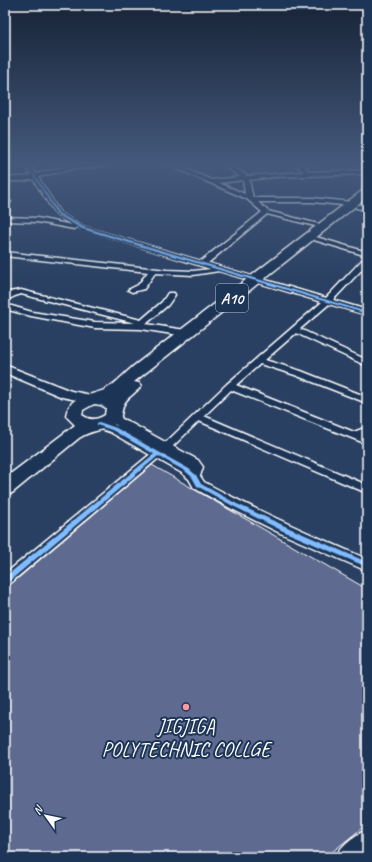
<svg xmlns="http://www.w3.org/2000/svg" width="372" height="862" font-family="Caveat,sans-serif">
	<rect width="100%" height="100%" fill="#2a4062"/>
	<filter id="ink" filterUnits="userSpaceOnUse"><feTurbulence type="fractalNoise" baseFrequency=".025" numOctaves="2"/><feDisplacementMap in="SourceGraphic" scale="8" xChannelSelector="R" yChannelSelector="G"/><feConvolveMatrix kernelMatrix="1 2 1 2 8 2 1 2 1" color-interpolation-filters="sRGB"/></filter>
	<g filter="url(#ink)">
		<path fill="#5e6b90" stroke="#fff" d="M152,465L367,589V824L326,857H5V587L10,585Z"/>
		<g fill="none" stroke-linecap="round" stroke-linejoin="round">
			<g stroke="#fff" stroke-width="3">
				<path id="minor" d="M5,164H30L36,174L72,165L107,164L104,166L72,169L38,177L60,213L85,227L201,261L262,212L247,199L166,164H173L212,180L240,177L222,164H229L247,176L304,172L298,167L304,164H312L305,167L310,172L367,170V174L273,177L249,180L253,198H312L352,202L355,204L352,206L312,202H258L268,211L326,226L323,228L267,214L208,263L326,298L364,258H367V264L333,300L367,310V315L329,304L300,329L367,360V366L296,333L265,360L301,371L367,397V403L295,375L260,364L236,385L354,432L367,427V434L363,436L367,437V444L231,390L204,416L367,485V493L199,421L170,449H162L161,447L227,384L322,302L219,271L193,275L155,273L144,289L132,292L128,290L138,285L148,272L5,256V252L167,270L193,271L211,269L77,227L74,229L37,222L5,221V217L37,218L72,225L56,215L33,179L24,181H5V177H24L31,175L25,166H5ZM243,180L245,194L219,183Z
					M5,200L10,201L11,202L5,204Z
					M358,205L367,206V210L356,208V206Z
					M316,237L367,252V256L314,240L313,239Z
					M21,290L141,320L162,302L168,293H174L175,295L168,305L146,324L185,330L189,333L185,336L141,329L95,328L31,316L5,309V304L32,312L95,322L135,323L21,294L15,296L5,301V295L9,292Z
					M157,451L162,454L161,456L9,584L5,586V574L153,452Z
					M367,830V849L357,857H336C340,846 356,834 367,830Z"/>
			</g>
			<g stroke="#fff" stroke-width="3">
				<path id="tertiary" d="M114,410L118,411L122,419L127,421L198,460L203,467L200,476L204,482C257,511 312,535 367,559V571L280,533L230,508L194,488L189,479L182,473L110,432L95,427L93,424L95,421L99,420L118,426L114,424L108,414L110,411Z"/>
			</g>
			<g stroke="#fff" stroke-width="3">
				<path id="secondary" d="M5,365L71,391L96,396L98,399L96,402L91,403L62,397L5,373Z"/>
			</g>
			<g stroke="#fff" stroke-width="3">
				<path id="trunk" d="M367,189V197L134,382L139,383L141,386C137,392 129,396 125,402C120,410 124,420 112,426C100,431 91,430 79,438L12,493L5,494V478L75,425L66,416C69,394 90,397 106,389C116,384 126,372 135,365L363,190ZM94,404L101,405L106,408L105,415C97,420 90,421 82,415L83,410Z"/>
			</g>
			<use href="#minor" fill="#1d3557" fill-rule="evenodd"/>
			<use href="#tertiary" fill="#1d3557" fill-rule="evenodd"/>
			<use href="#secondary" fill="#1d3557" fill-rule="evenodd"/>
			<use href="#trunk" fill="#1d3557" fill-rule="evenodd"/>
			<g stroke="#1d3557" stroke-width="3">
				<path id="cycleway" d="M26,164H28L59,213L84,227L367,312V314L82,229L57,215Z
					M99,422L116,428L189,469L196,475L201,484L237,504L287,527L367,562V567L283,531L233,506L197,486L192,477L185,471L158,456L7,583H5V577L154,454L112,430L97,425V423Z"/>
			</g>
			<use href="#cycleway" fill="#80bcff" fill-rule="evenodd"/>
		</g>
	</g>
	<linearGradient id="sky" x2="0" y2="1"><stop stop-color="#172336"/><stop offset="0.58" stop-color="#44597c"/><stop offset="1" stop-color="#44597c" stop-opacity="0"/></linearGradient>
	<rect width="372" height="284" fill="url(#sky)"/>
	<circle fill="#ff9aa2" stroke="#1d3557" stroke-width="1.5" cx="186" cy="707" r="4"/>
	<g text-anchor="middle" stroke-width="4" stroke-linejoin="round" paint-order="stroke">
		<rect fill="#1d3557" stroke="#bbc2cd" stroke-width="1" x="216" y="284" width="32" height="28" rx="3"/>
		<g font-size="16" font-weight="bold" fill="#fff">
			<text x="232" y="304">A10</text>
		</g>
		<g font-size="20" fill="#fff" stroke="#1d3557">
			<text x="186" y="733">JIGJIGA<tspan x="186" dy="23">POLYTECHNIC COLLGE</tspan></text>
		</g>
	</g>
	<rect width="372" height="862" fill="none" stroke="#1d3557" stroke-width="20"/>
	<rect x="10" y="10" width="352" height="842" fill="none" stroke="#fff" stroke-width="1.5" filter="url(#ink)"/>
	<g transform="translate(46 816) rotate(303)" stroke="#1d3557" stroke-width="3" paint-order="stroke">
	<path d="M0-3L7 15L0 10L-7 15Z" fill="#ffffff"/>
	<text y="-6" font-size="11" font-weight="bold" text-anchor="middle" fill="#ffffff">N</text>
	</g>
</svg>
